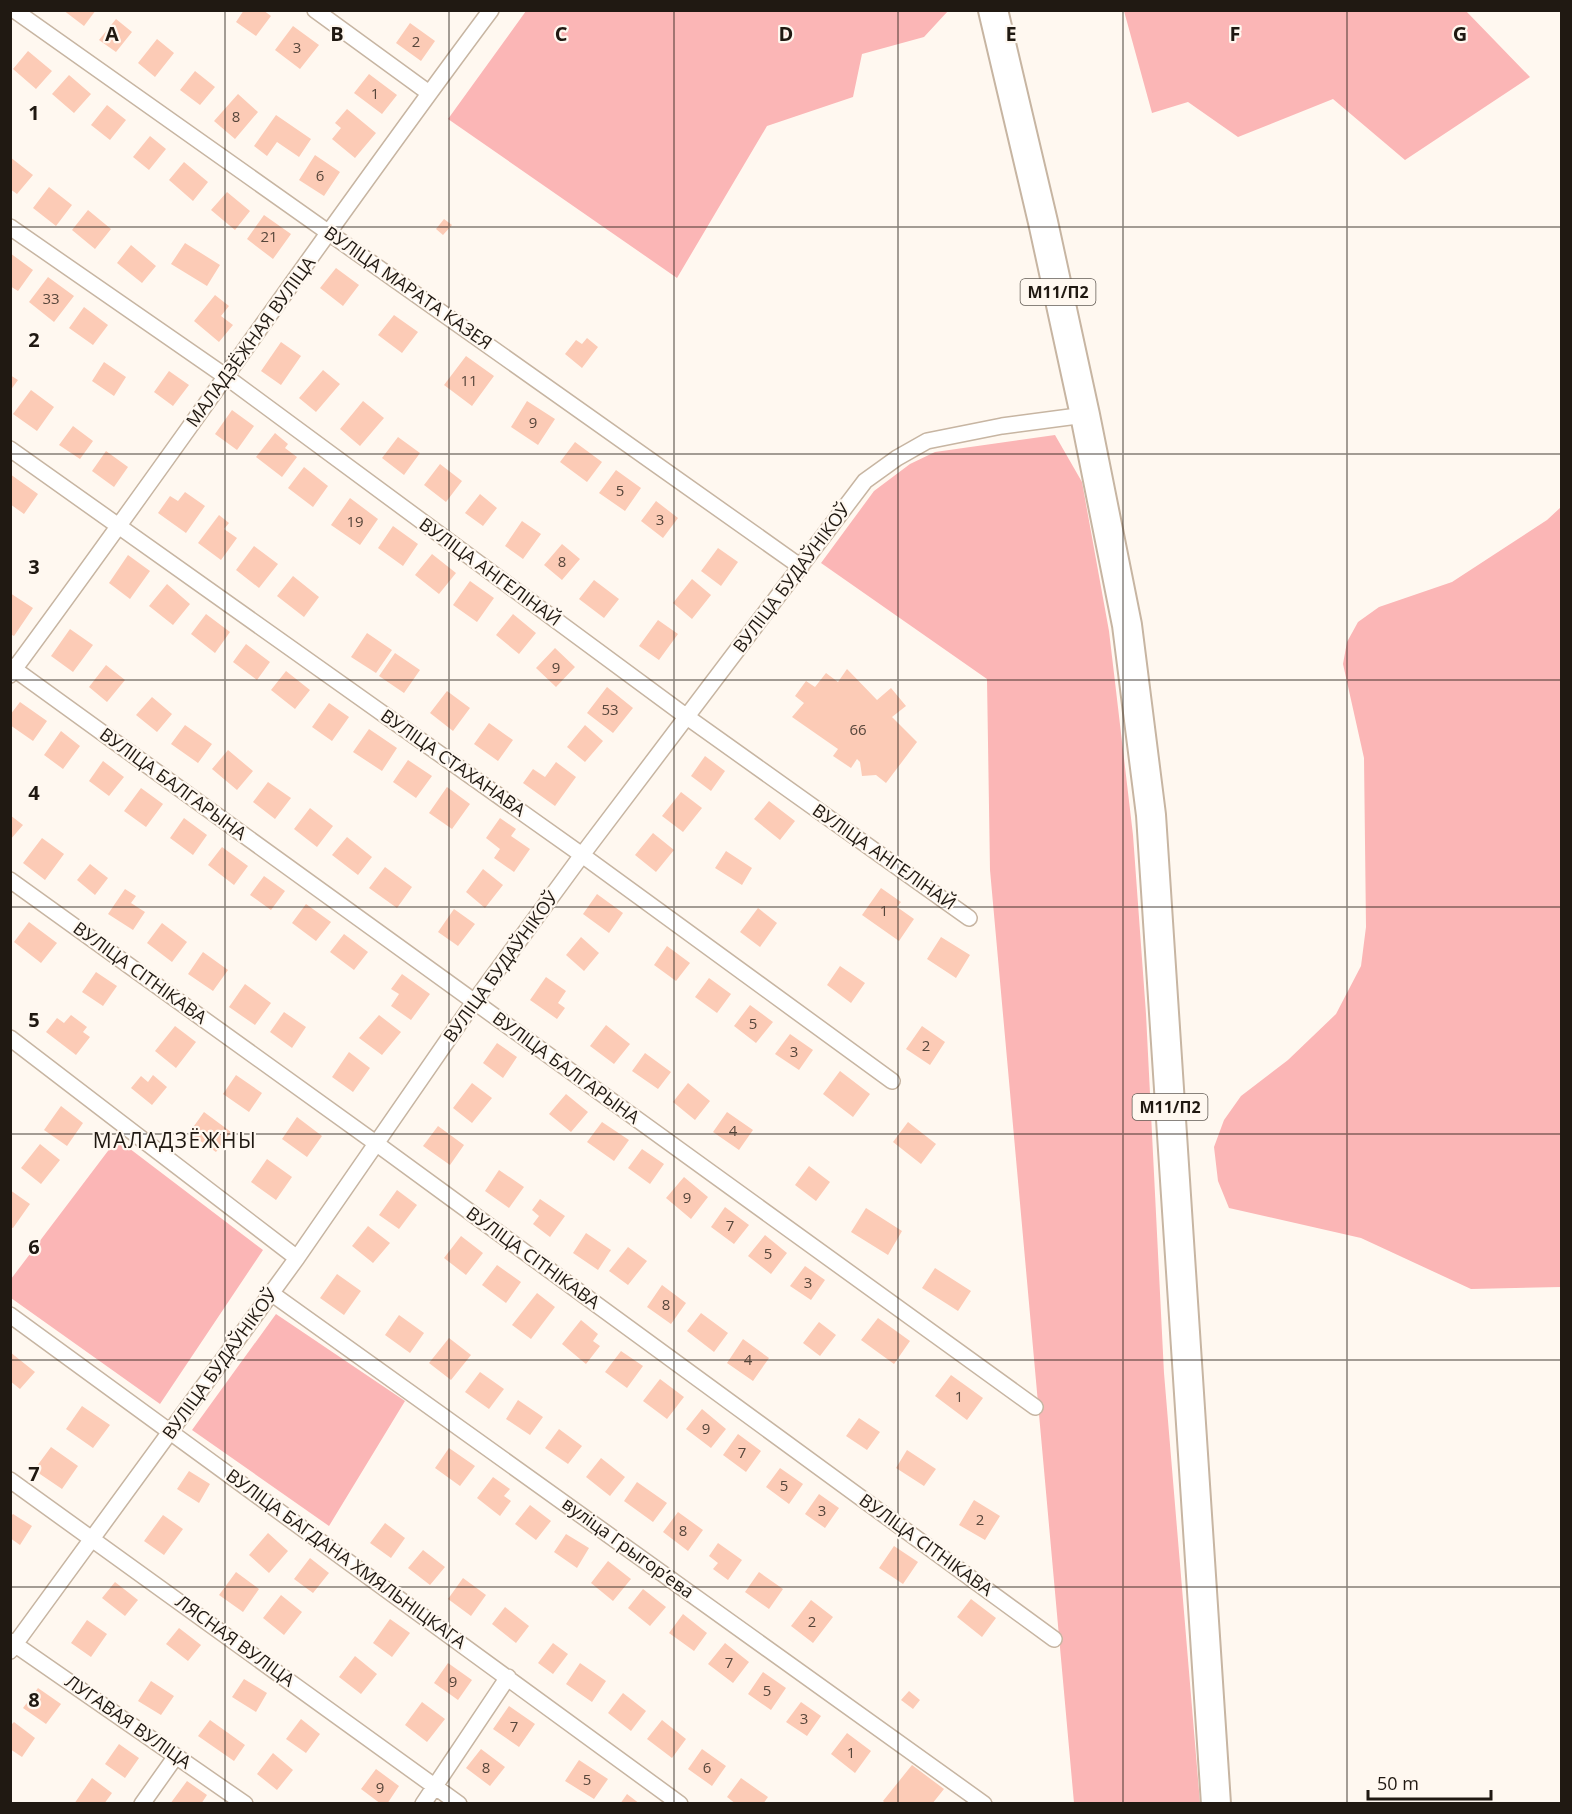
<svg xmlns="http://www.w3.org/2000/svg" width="1572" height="1814" font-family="'Open Sans',sans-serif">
	<rect width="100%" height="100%" fill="#fff8f0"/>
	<path fill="#fbb6b6" d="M526,11V10L948,11L924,37L862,54L853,97L767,126L677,278L448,119Z
		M1124,11H1466L1530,77L1405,160L1333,99L1238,137L1188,102L1152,113Z
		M1055,435L1082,482L1109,631L1133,835L1146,1014L1164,1373L1200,1803H1074L990,870L987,679L821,563L874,491L910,464L935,452Z
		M1561,507V1287L1471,1289L1361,1238L1229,1208L1218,1181L1214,1147L1224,1120L1241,1096L1288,1060L1336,1014L1361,966L1366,927L1364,758L1343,664L1347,642L1358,622L1379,607L1452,582L1547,520Z
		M117,1139L263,1250L160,1404L11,1298V1279Z
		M276,1314L405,1401L329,1526L192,1430Z"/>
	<path fill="#fccbb6" d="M63,10H96L84,26Z
		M244,10H263L271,16L256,36L236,22Z
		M116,19L132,32L116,52L99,40Z
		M410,23L435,41L421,61L396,43Z
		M293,26L319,45L300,69L275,50Z
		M157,39L174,53L155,77L138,63Z
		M28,51L52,71L36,89L13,69Z
		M195,71L215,87L200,105L180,90Z
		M369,74L397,95L382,114L354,93Z
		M69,75L91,94L74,113L52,94Z
		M238,94L258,112L235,139L214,121Z
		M107,105L126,120L110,140L91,125Z
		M347,109L376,133L355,158L332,139L341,128L335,123Z
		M276,115L311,139L299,157L277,142L267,156L254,146Z
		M150,136L166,149L149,170L133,157Z
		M315,155L340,172L324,196L299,180Z
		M10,157L33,175L17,194L10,189Z
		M184,162L208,182L193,201L169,180Z
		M49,187L72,205L56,226L33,208Z
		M227,192L250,211L235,230L211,210Z
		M88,210L111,229L95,249L72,230Z
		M264,215L291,234L273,259L247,239Z
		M444,219L452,225L443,235L436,229Z
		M185,243L220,265L207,286L171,264Z
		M131,245L156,266L142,283L117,263Z
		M10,253L33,270L18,291L10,286Z
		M336,268L359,285L343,306L320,288Z
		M48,277L74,296L54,322L29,302Z
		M215,295L229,306L221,316L233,325L219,342L194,321Z
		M84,307L108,325L93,345L69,328Z
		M394,315L418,332L402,353L378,335Z
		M587,338L598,347L582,368L565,354L576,340L582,344Z
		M281,342L301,356L281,385L261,371Z
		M466,356L494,376L472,406L444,385Z
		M104,362L126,377L114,396L92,381Z
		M323,370L340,384L316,412L299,398Z
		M169,371L189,385L173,406L154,392Z
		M10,375L18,380L10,391Z
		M31,390L54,407L37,431L13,414Z
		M363,401L384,418L360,446L340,429Z
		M527,401L555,419L538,445L511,427Z
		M232,410L254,426L237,450L215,434Z
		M73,426L93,441L80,459L59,445Z
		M275,433L288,444L285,448L297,457L282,477L256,457Z
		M398,437L420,453L404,475L382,458Z
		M575,442L602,462L587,482L560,462Z
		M106,451L128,467L114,487L92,471Z
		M440,464L462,481L446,502L424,485Z
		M304,467L328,486L313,507L288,488Z
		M616,470L641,488L625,511L599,493Z
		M10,474L38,494L24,514L10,504Z
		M185,492L205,506L186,533L158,513L170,496L178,501Z
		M480,494L497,508L483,526L465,513Z
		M350,498L378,519L360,545L331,525Z
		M656,501L678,518L663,538L641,521Z
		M219,515L229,523L224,529L237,538L221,560L198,543Z
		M522,521L541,534L523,559L505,546Z
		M393,526L418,544L403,566L378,548Z
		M562,544L580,559L562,580L544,565Z
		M254,546L278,564L259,588L236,570Z
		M718,548L738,562L721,586L701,571Z
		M432,554L456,573L439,594L415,575Z
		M128,555L150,571L130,599L109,583Z
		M293,576L319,597L304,617L277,596Z
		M692,579L711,595L692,619L673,603Z
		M594,580L619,599L604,618L579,599Z
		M470,581L494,598L477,622L453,605Z
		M167,584L190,604L173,625L149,606Z
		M10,593L33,608L14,636L10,634Z
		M206,614L230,632L215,653L191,634Z
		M513,614L536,633L519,654L496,635Z
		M658,620L678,634L659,660L639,646Z
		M70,629L93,645L73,672L51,656Z
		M367,633L392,650L376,673L351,657Z
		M246,644L270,662L257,680L233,662Z
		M555,648L575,667L556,687L536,668Z
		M395,653L420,670L404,693L379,676Z
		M106,665L125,680L107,702L89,687Z
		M847,669L877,700L891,688L906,706L892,717L917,742L886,783L876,775L862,776L860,762L857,759L851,768L833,756L838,749L792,717L804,703L795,696L806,681L815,687L826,673L838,682Z
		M286,671L310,690L295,709L271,690Z
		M607,687L633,708L613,733L587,713Z
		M447,691L470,708L453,731L430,713Z
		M152,697L172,714L157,732L136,715Z
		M20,702L47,721L33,741L10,725V715Z
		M329,703L349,717L332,741L312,727Z
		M489,723L513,740L498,761L474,744Z
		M185,725L212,744L198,763L171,744Z
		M585,725L603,741L585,762L567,747Z
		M369,729L397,748L382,771L353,752Z
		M61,731L80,746L63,769L44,755Z
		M228,750L253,771L237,790L212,769Z
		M705,756L725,771L711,791L691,776Z
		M408,760L432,776L416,798L393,782Z
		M103,761L124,777L109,796L89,781Z
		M556,762L576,777L555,806L523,783L533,769L545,777Z
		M268,782L291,798L275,819L253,802Z
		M447,787L470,804L452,829L429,813Z
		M141,788L163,804L146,827L124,811Z
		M681,792L702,808L683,832L662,816Z
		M769,801L795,821L780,840L754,819Z
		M310,808L333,826L317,847L294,829Z
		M10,815L23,825L10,840Z
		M184,818L207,835L193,855L170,838Z
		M500,818L516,829L511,836L530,849L514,872L494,858L500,849L486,838Z
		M653,833L674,850L656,872L635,855Z
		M347,837L372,857L358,875L332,855Z
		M42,838L64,854L45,880L23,863Z
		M222,847L248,866L234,885L208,865Z
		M726,851L752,868L742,885L715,868Z
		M90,864L108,878L95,895L77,880Z
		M385,867L412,887L397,908L369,888Z
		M483,869L503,885L485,908L466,892Z
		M264,876L285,891L271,910L250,895Z
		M881,888L901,902L897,907L914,919L899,941L862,915Z
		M125,889L136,896L131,903L145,912L133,930L108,914Z
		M597,894L623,913L609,933L583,914Z
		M306,904L331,922L316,941L292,923Z
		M758,908L777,923L760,947L740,932Z
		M454,909L475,924L458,946L438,932Z
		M29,922L57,943L41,963L14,942Z
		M162,923L187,942L172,962L147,943Z
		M344,934L368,952L354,970L330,952Z
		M581,937L599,953L584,971L566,955Z
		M941,937L970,955L956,978L927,959Z
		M667,946L690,963L676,981L654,965Z
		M203,952L228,970L213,991L188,974Z
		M840,966L865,983L851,1003L827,985Z
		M96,972L117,986L103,1006L82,992Z
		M402,974L430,994L411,1020L391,1006L399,994L391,989Z
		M546,977L566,991L558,1003L565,1008L557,1019L530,1000Z
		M709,978L731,994L717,1013L695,997Z
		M245,984L271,1003L255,1025L229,1007Z
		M750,1005L773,1022L756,1043L734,1026Z
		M284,1012L306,1027L292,1048L270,1032Z
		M71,1015L87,1027L83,1032L90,1037L76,1055L46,1032L57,1018L64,1023Z
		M379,1015L401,1032L382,1055L359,1038Z
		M606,1025L630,1044L614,1064L590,1046Z
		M175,1026L196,1042L176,1068L155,1051Z
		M922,1026L945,1042L930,1065L906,1049Z
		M790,1034L813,1050L799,1070L775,1054Z
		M497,1043L517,1057L503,1078L483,1063Z
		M349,1052L370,1068L353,1092L332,1077Z
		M645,1053L671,1072L658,1089L632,1071Z
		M840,1071L870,1094L853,1117L823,1094Z
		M153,1075L167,1087L152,1105L131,1088L141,1076L148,1082Z
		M236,1075L262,1093L249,1112L223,1094Z
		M472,1083L492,1098L472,1123L453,1108Z
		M688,1083L710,1101L695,1120L673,1102Z
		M566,1094L588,1112L571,1132L549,1114Z
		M61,1106L83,1123L67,1146L44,1130Z
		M204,1112L231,1132L216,1152L189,1133Z
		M727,1112L753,1130L739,1150L713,1132Z
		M297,1117L322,1136L307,1157L282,1139Z
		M602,1122L629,1140L614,1161L587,1142Z
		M908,1122L936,1144L921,1164L893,1142Z
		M438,1126L464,1145L450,1165L423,1146Z
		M40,1144L60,1160L41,1184L21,1168Z
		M642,1149L664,1164L650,1184L628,1168Z
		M267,1159L292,1177L276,1200L251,1182Z
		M809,1166L830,1182L816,1201L795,1185Z
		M499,1170L524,1187L509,1208L485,1191Z
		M684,1177L708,1197L691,1219L666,1198Z
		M10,1190L30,1204L13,1228L10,1227Z
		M397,1190L417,1205L399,1229L379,1215Z
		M540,1199L565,1216L550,1237L533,1224L539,1216L532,1210Z
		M725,1207L749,1225L734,1244L711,1227Z
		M866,1208L902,1231L888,1255L851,1232Z
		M368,1226L390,1243L373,1263L352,1246Z
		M586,1233L611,1250L598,1270L573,1253Z
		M765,1235L787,1253L771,1274L748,1256Z
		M461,1236L483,1253L466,1275L444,1258Z
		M628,1247L647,1261L628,1285L609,1271Z
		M497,1265L521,1282L506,1303L482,1285Z
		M805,1266L825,1280L811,1300L790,1286Z
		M935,1268L971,1291L958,1311L922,1288Z
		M337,1274L361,1291L344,1315L320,1298Z
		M662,1285L686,1303L671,1324L647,1307Z
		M537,1293L555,1307L531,1339L512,1325Z
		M701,1313L728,1333L714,1352L687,1331Z
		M399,1315L424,1333L410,1353L385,1335Z
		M878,1318L910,1341L894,1364L861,1340Z
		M581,1320L598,1334L593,1341L600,1346L586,1364L562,1344Z
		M819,1322L836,1335L820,1356L803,1343Z
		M449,1338L471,1355L451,1380L429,1363Z
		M743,1339L769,1358L753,1381L727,1363Z
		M621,1351L643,1366L627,1388L605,1372Z
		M10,1352L35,1372L20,1389L10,1381Z
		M480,1372L504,1389L489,1409L465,1392Z
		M951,1375L983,1398L967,1420L935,1396Z
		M660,1379L684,1397L667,1419L643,1401Z
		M518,1400L543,1417L530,1435L506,1419Z
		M82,1406L110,1425L93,1448L66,1429Z
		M702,1409L726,1429L711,1448L686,1429Z
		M859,1418L880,1432L867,1450L846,1436Z
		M559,1429L582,1446L568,1464L545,1448Z
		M738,1434L761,1451L746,1472L723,1455Z
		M51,1447L78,1466L62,1489L34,1470Z
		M449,1448L475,1466L460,1486L435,1468Z
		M907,1450L936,1469L924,1486L896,1468Z
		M601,1458L625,1477L610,1496L586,1477Z
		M780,1468L803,1484L789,1504L766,1487Z
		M189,1471L210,1484L199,1503L177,1489Z
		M493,1477L510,1489L504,1496L511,1501L500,1516L477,1498Z
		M637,1482L667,1503L653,1522L624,1501Z
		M819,1494L839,1508L825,1528L805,1514Z
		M974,1500L1000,1516L985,1540L959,1525Z
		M530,1505L551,1521L536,1540L515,1524Z
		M678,1512L703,1530L688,1551L663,1532Z
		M13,1514L32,1526L20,1545L10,1538V1517Z
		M163,1515L183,1529L164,1555L144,1541Z
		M385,1523L405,1538L391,1558L370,1543Z
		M268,1533L288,1551L269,1573L249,1555Z
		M566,1534L589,1548L577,1568L554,1552Z
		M718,1543L742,1560L728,1580L713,1569L718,1563L709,1556Z
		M894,1546L918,1562L903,1584L879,1568Z
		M423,1550L445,1567L430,1585L408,1568Z
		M310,1558L329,1573L313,1593L294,1579Z
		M608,1561L631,1579L613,1601L591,1583Z
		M236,1572L259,1589L243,1612L219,1595Z
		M759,1572L783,1589L769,1609L745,1592Z
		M463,1578L486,1595L471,1616L448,1599Z
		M115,1582L138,1600L125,1616L102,1598Z
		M643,1589L666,1607L650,1626L628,1608Z
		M281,1595L302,1612L284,1635L263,1618Z
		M971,1599L996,1618L982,1637L957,1617Z
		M811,1600L833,1617L813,1643L791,1626Z
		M505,1607L529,1626L516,1643L492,1624Z
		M683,1614L707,1633L694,1651L669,1633Z
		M390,1619L410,1633L392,1657L373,1643Z
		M87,1620L107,1634L91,1657L71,1643Z
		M179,1628L201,1645L188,1661L166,1644Z
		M553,1643L568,1654L553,1674L538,1663Z
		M725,1643L749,1662L733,1683L708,1664Z
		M355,1656L377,1674L361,1694L339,1677Z
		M448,1663L472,1680L458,1700L434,1683Z
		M580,1663L606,1681L592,1702L566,1684Z
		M763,1672L786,1688L771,1710L748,1694Z
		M244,1679L267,1693L256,1712L232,1697Z
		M151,1681L174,1696L161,1715L138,1701Z
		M38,1688L61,1704L46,1724L23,1708Z
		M909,1691L920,1700L913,1709L901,1700Z
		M623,1693L646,1711L631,1731L608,1713Z
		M422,1702L445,1719L427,1742L405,1725Z
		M801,1702L821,1716L807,1736L786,1722Z
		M509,1706L535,1724L519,1747L493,1729Z
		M301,1719L320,1734L306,1753L286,1739Z
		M210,1720L245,1745L234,1761L198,1736Z
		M662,1720L686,1739L672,1758L647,1739Z
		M14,1722L35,1738L22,1757L10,1749V1726Z
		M847,1733L871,1751L855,1773L831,1754Z
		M119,1744L139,1758L125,1778L105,1764Z
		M481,1749L505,1767L490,1786L466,1768Z
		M702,1749L726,1766L712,1786L688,1769Z
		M273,1753L293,1770L277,1790L257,1774Z
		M579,1760L608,1779L594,1799L565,1781Z
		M912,1765L944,1789L932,1804H886L883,1801Z
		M376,1769L399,1786L387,1804H381L361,1789Z
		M92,1778L112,1793L104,1804H74Z
		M741,1778L768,1797L763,1804H736L727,1797Z
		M187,1781L207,1795L201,1804H170Z
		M627,1794L640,1804H620Z"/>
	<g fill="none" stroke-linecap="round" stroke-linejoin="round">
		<g stroke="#c7b5a2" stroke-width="18">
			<path id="street" d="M14,10L801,567
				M315,10L429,93
				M10,227L225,376L687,717L969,918
				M10,449L582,855L892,1081
				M10,666L1035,1407
				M10,675C173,455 327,229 491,10
				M10,880L377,1144L1054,1639
				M10,1038L297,1258
				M271,1293L984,1804
				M10,1315L680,1804
				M10,1480L459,1804
				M10,1641L245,1804
				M10,1651L297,1258L474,1002L582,855L865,481L897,458L927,441L1002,426L1085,415
				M142,1804L176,1756
				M423,1804L508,1677"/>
		</g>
		<g stroke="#c7b5a2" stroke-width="32">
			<path id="highway" d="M993,10L1043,222L1085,415L1127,625L1151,815L1216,1804"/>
		</g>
		<use href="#street" stroke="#fff" stroke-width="15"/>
		<use href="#highway" stroke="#fff" stroke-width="28"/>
	</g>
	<path fill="none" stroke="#201912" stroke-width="1.5" stroke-opacity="0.55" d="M225,10V1804M449,10V1804M674,10V1804M898,10V1804M1123,10V1804M1347,10V1804M10,227H1562M10,454H1562M10,680H1562M10,907H1562M10,1134H1562M10,1360H1562M10,1587H1562"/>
	<g text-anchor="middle" stroke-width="4.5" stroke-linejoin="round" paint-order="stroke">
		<g font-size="15" fill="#57463b">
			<text x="416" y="47">2</text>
			<text x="297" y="53">3</text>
			<text x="375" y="99">1</text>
			<text x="236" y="122">8</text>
			<text x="320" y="181">6</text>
			<text x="269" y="242">21</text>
			<text x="51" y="304">33</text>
			<text x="469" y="386">11</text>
			<text x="533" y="428">9</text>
			<text x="620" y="496">5</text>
			<text x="660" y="525">3</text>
			<text x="355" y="527">19</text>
			<text x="562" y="567">8</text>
			<text x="556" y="673">9</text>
			<text x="610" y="715">53</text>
			<text x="858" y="735">66</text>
			<text x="884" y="916">1</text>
			<text x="753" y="1029">5</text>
			<text x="926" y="1051">2</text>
			<text x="794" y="1057">3</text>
			<text x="733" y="1136">4</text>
			<text x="687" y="1203">9</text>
			<text x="730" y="1231">7</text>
			<text x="768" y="1259">5</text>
			<text x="808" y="1288">3</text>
			<text x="666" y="1310">8</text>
			<text x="748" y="1365">4</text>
			<text x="959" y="1402">1</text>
			<text x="706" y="1434">9</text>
			<text x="742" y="1458">7</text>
			<text x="784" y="1491">5</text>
			<text x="822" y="1516">3</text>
			<text x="980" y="1525">2</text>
			<text x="683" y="1536">8</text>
			<text x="812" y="1627">2</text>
			<text x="729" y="1668">7</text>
			<text x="453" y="1687">9</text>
			<text x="767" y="1696">5</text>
			<text x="804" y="1724">3</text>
			<text x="514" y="1732">7</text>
			<text x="851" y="1758">1</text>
			<text x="486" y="1773">8</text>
			<text x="707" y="1773">6</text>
			<text x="587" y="1785">5</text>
			<text x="380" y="1793">9</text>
		</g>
		<g fill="#fff8f0" stroke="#635c55" stroke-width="1.5">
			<rect x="1020.5" y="279" width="75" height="26" rx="4.5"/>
			<rect x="1132.5" y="1094" width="75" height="26" rx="4.5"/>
		</g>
		<g font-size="16" font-weight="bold" fill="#201912">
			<text x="1058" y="298">М11/П2</text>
			<text x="1170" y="1113">М11/П2</text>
		</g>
		<g font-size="18" fill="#201912" stroke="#fff8f0">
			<text transform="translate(408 288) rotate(35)" y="6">ВУЛІЦА МАРАТА КАЗЕЯ</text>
			<text transform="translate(251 342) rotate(-54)" y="6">МАЛАДЗЁЖНАЯ ВУЛІЦА</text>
			<text transform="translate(490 572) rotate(36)" y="6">ВУЛІЦА АНГЕЛІНАЙ</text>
			<text transform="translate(792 578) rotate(-53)" y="6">ВУЛІЦА БУДАЎНІКОЎ</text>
			<text transform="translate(453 763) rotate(35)" y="6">ВУЛІЦА СТАХАНАВА</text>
			<text transform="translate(173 784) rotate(36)" y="6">ВУЛІЦА БАЛГАРЫНА</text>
			<text transform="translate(884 857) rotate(35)" y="6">ВУЛІЦА АНГЕЛІНАЙ</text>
			<text transform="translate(501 967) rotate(-54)" y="6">ВУЛІЦА БУДАЎНІКОЎ</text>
			<text transform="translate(140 973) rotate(36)" y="6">ВУЛІЦА СІТНІКАВА</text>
			<text transform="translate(566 1068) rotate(36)" y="6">ВУЛІЦА БАЛГАРЫНА</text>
			<text transform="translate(533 1258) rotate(36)" y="6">ВУЛІЦА СІТНІКАВА</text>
			<text transform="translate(220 1364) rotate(-54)" y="6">ВУЛІЦА БУДАЎНІКОЎ</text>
			<text transform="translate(926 1545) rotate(36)" y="6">ВУЛІЦА СІТНІКАВА</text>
			<text transform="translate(628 1548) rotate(36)" y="6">вуліца Грыгорʼева</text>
			<text transform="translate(346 1559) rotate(36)" y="6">ВУЛІЦА БАГДАНА ХМЯЛЬНІЦКАГА</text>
			<text transform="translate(235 1641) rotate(36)" y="6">ЛЯСНАЯ ВУЛІЦА</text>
			<text transform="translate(128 1722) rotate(35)" y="6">ЛУГАВАЯ ВУЛІЦА</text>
		</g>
		<g font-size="21" letter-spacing="1.5" fill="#201912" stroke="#fff8f0">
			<text x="175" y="1148">МАЛАДЗЁЖНЫ</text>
		</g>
	</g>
	<g font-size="20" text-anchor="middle" font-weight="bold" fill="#201912" stroke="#fff8f0" stroke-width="4.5" stroke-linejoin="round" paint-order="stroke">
		<text x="112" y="41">A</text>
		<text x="337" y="41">B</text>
		<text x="561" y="41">C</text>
		<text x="786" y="41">D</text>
		<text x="1011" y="41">E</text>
		<text x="1235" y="41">F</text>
		<text x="1460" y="41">G</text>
		<text x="34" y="120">1</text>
		<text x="34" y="347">2</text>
		<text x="34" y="574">3</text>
		<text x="34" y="800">4</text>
		<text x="34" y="1027">5</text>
		<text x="34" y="1254">6</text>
		<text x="34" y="1481">7</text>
		<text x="34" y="1707">8</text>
	</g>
	<rect width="1572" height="1814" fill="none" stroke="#201912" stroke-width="24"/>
	<path d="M1368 1790v9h123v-9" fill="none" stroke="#201912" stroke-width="3"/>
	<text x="1377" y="1790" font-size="18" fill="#201912" stroke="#fff8f0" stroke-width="4.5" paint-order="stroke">50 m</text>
</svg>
